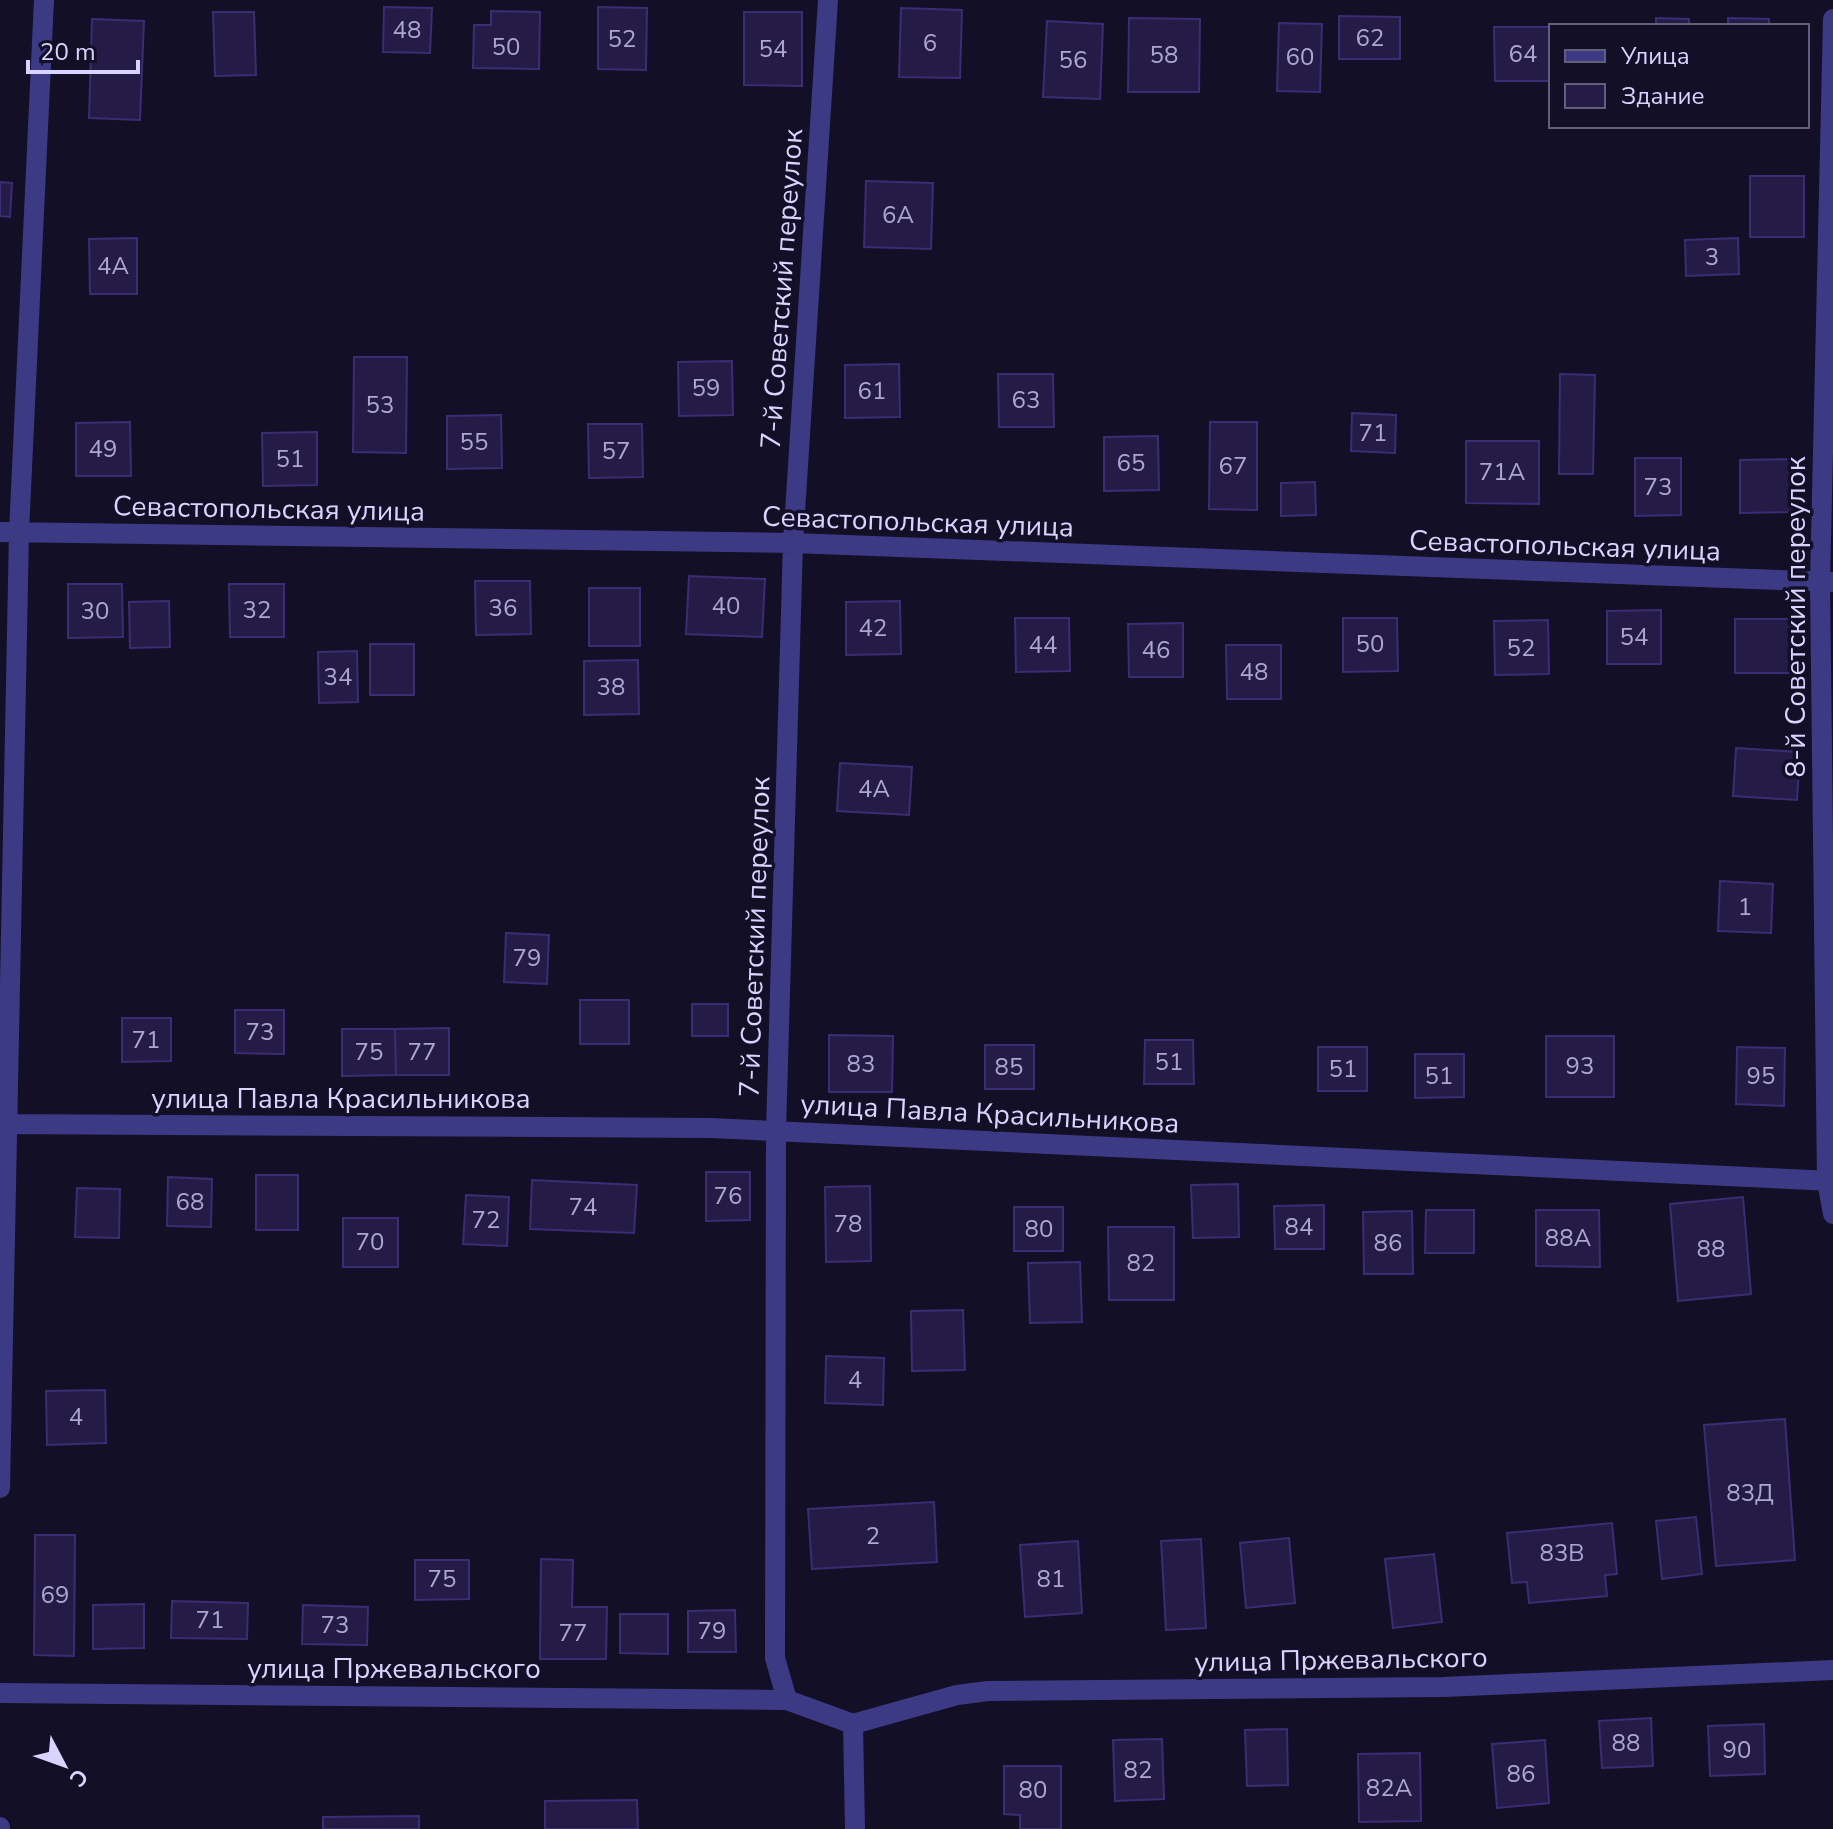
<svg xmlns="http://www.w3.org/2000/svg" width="1833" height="1829" font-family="'Nunito Sans',sans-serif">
	<rect width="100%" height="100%" fill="#130f26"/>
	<path fill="#241b47" stroke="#3b2d73" stroke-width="2" d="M384,7L432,8L430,53L383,52Z
		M598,7L647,8L646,70L598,69Z
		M901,8L962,10L960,78L899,77Z
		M491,11L540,12L539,69L473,68L474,25H491Z
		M213,12H254L256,75L215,76Z
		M744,12H802V86L744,85Z
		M1339,16L1400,17V59H1339Z
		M1129,18L1200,19L1199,92H1128Z
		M1656,18L1689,19V26H1656Z
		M1728,18L1769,19V26H1728Z
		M92,19L144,21L140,120L89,118Z
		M1047,21L1103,24L1100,99L1043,97Z
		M1279,23L1322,24L1320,92L1277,91Z
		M1494,27H1551V81H1495Z
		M1750,176H1804V237H1750Z
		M866,181L933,183L931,249L864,247Z
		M0,182L12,183L10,217L0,216Z
		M137,238V294H90L89,239Z
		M1738,238L1739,274L1686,276L1685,240Z
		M354,357H407L406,453L353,452Z
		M732,361L733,415L679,416L678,362Z
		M899,364L900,417L845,418V365Z
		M998,374H1053L1054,427H999Z
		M1560,374L1595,375L1593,474H1559Z
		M1352,413L1396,415L1395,453L1351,451Z
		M501,415L502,468L447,469V416Z
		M130,422L131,476H76V423Z
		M1210,422H1257V510L1209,509Z
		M588,424H642L643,477L589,478Z
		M317,432V485L263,486L262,433Z
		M1158,436L1159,490L1104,491V437Z
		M1466,441H1539V504L1466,503Z
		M1635,458H1681V515L1635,516Z
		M1794,459V512L1740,513V460Z
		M1315,482L1316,515L1281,516V483Z
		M689,576L765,579L762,637L686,634Z
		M475,581H530L531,634L476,635Z
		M68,584H122L123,637L68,638Z
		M229,584H284V637H230Z
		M589,588H640V646H589Z
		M169,601L170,647L130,648L129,602Z
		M900,601L901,654L846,655V602Z
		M1661,610V664H1607V611Z
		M1015,618H1069L1070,671L1016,672Z
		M1343,618H1397L1398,671L1343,672Z
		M1735,619H1790V673H1735Z
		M1548,620L1549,674L1495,675L1494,621Z
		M1183,623V677H1129L1128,624Z
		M370,644H414V695H370Z
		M1226,645H1281V699H1227Z
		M357,651L358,702L319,703L318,652Z
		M638,660L639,714L584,715V661Z
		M1736,748L1800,752L1797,800L1733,796Z
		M840,763L912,767L909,815L837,811Z
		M1720,881L1773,884L1771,933L1718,931Z
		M506,933L549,935L547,984L504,982Z
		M580,1000H629V1044H580Z
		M692,1004H728V1036H692Z
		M235,1010H284V1054L235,1053Z
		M122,1018H171V1061L122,1062Z
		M449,1028V1075H396L395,1029Z
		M342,1029H395L396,1075L342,1076Z
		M829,1035L893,1036L892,1092H829Z
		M1546,1036H1614V1097H1546Z
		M1145,1040H1193L1194,1084H1144Z
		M985,1045H1034V1089H985Z
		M1318,1047H1367V1091H1318Z
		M1737,1047L1785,1048L1784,1106L1736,1104Z
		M1415,1054H1464V1097L1415,1098Z
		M706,1172H750V1220L706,1221Z
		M256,1175H298V1230H256Z
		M168,1177L212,1179L211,1227L167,1226Z
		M532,1180L637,1185L634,1233L530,1229Z
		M1238,1184L1239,1237L1193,1238L1191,1185Z
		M870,1186L871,1261L826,1262L825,1187Z
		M77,1188L120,1189L119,1238L75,1237Z
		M466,1195L509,1197L507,1246L463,1244Z
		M1743,1197L1751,1294L1678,1301L1670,1204Z
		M1324,1205V1249H1275L1274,1206Z
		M1014,1207H1063V1251H1014Z
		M1426,1210H1474V1253H1425Z
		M1536,1210H1599L1600,1267L1536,1266Z
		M1412,1211L1413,1274H1364L1363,1212Z
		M343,1218H398V1267H343Z
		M1108,1227H1174V1300H1109Z
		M1080,1262L1082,1322L1030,1323L1028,1263Z
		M963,1310L965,1370L912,1371L911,1311Z
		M826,1356L884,1358L883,1405L825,1403Z
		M105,1390L106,1443L47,1445L46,1391Z
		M1785,1419L1795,1560L1716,1566L1704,1425Z
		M934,1502L937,1562L812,1569L808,1509Z
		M1696,1517L1702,1574L1662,1579L1656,1521Z
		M1612,1523L1617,1574L1605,1575L1607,1596L1529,1603L1527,1582L1512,1583L1507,1533Z
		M35,1535H75L74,1656L34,1655Z
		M1289,1538L1295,1603L1246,1608L1240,1543Z
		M1201,1539L1206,1628L1166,1630L1161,1541Z
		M1078,1541L1082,1613L1025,1617L1020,1545Z
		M1434,1554L1442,1622L1393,1628L1385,1559Z
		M541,1559L573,1560L572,1607H607L606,1659H540Z
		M415,1560H469V1599L415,1600Z
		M172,1601L248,1603L247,1639L171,1638Z
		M144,1604V1648L93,1649V1605Z
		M303,1605L368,1607L367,1645L302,1644Z
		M735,1610L736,1652H688V1611Z
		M620,1614H668V1654L620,1653Z
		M1651,1718L1653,1766L1602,1768L1599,1721Z
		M1764,1724L1765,1774L1710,1776L1708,1726Z
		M1287,1729L1288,1785L1247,1786L1245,1730Z
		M1162,1739L1164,1799L1115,1801L1113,1740Z
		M1545,1740L1549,1803L1497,1808L1492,1744Z
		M1420,1753L1421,1821L1359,1822L1358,1754Z
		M1004,1766H1061V1829H1020V1815L1004,1814Z
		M637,1800L638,1829H545V1801Z
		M419,1816V1829H323V1817Z"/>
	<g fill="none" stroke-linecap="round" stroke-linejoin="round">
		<path stroke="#3d3a85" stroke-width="20" d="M828,0L793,543L776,1131L775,1658L787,1700L853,1724L855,1829
			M1833,19L1820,582L1827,1181L1833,1214
			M0,532L793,543L1833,582
			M0,1124L711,1128L1833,1181
			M0,1488L19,532L44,0
			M0,1693L787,1700
			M853,1724L957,1695L988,1691L1443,1687L1833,1670
			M0,1827V1829"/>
	</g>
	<g text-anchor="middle" stroke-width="7" stroke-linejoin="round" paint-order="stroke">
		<g font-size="24" fill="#aca6d1">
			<text x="407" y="38">48</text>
			<text x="1370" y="46">62</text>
			<text x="622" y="47">52</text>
			<text x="930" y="51">6</text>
			<text x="506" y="55">50</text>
			<text x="773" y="57">54</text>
			<text x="1523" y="62">64</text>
			<text x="1164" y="63">58</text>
			<text x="1300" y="65">60</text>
			<text x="1073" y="68">56</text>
			<text x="898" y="223">6А</text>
			<text x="1712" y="265">3</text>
			<text x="113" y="274">4А</text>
			<text x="706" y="396">59</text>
			<text x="872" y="399">61</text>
			<text x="1026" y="408">63</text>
			<text x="380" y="413">53</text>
			<text x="1373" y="441">71</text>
			<text x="474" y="450">55</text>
			<text x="103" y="457">49</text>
			<text x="616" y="459">57</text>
			<text x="290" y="467">51</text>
			<text x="1131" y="471">65</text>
			<text x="1233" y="474">67</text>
			<text x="1502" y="480">71А</text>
			<text x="1658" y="495">73</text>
			<text x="726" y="614">40</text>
			<text x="503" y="616">36</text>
			<text x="257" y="618">32</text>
			<text x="95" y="619">30</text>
			<text x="873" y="636">42</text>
			<text x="1634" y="645">54</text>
			<text x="1370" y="652">50</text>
			<text x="1043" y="653">44</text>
			<text x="1521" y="656">52</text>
			<text x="1156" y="658">46</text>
			<text x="1254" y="680">48</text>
			<text x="338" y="685">34</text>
			<text x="611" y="695">38</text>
			<text x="874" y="797">4А</text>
			<text x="1745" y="915">1</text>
			<text x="527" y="966">79</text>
			<text x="260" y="1040">73</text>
			<text x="146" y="1048">71</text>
			<text x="369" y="1060">75</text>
			<text x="422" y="1060">77</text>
			<text x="1169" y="1070">51</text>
			<text x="861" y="1072">83</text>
			<text x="1580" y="1074">93</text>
			<text x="1009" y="1075">85</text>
			<text x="1343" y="1077">51</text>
			<text x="1439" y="1084">51</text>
			<text x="1761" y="1084">95</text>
			<text x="728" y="1204">76</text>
			<text x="190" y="1210">68</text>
			<text x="583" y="1215">74</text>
			<text x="486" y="1228">72</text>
			<text x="848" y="1232">78</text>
			<text x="1299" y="1235">84</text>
			<text x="1039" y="1237">80</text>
			<text x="1568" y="1246">88А</text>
			<text x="370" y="1250">70</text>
			<text x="1388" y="1251">86</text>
			<text x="1711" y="1257">88</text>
			<text x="1141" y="1271">82</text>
			<text x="855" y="1388">4</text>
			<text x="76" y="1425">4</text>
			<text x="1750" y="1501">83Д</text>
			<text x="873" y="1544">2</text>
			<text x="1562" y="1561">83В</text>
			<text x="442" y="1587">75</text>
			<text x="1051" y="1587">81</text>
			<text x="55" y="1603">69</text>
			<text x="210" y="1628">71</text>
			<text x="335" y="1633">73</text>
			<text x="712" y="1639">79</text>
			<text x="573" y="1641">77</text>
			<text x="1626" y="1751">88</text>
			<text x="1737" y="1758">90</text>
			<text x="1138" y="1778">82</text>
			<text x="1521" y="1782">86</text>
			<text x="1389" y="1796">82А</text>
			<text x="1033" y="1798">80</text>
		</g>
		<g font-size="28" fill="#d9d4ff" stroke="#130f26">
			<text transform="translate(781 289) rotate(-86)" y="10">7-й Советский переулок</text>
			<text transform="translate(269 508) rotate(1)" y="10">Севастопольская улица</text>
			<text transform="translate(918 521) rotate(2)" y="10">Севастопольская улица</text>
			<text transform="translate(1565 545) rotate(2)" y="10">Севастопольская улица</text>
			<text transform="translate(1795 617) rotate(-90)" y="10">8-й Советский переулок</text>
			<text transform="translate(754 937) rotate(-88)" y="10">7-й Советский переулок</text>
			<text x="341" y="1108">улица Павла Красильникова</text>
			<text transform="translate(990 1113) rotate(3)" y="10">улица Павла Красильникова</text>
			<text transform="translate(1341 1659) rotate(-1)" y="10">улица Пржевальского</text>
			<text x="394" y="1678">улица Пржевальского</text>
		</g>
	</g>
	<rect x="1549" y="24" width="260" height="104" fill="#130f26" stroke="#625e7d" stroke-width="2"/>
	<rect x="1565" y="50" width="40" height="12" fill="#3d3a85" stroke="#625e7d" stroke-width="2"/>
	<text x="1621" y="64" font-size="24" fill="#d9d4ff">Улица</text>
	<rect x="1565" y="84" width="40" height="24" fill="#241b47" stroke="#625e7d" stroke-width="2"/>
	<text x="1621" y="104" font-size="24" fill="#d9d4ff">Здание</text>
	<g transform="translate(64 1765) rotate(131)" stroke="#130f26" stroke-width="6" paint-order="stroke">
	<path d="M0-6L14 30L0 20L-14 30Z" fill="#d9d4ff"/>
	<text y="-12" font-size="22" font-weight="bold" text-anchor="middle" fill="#d9d4ff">С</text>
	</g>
	<path d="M28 60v12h110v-12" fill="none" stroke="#d9d4ff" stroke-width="4"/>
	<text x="40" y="60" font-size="24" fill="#d9d4ff" stroke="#130f26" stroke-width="6" paint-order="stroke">20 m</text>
</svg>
